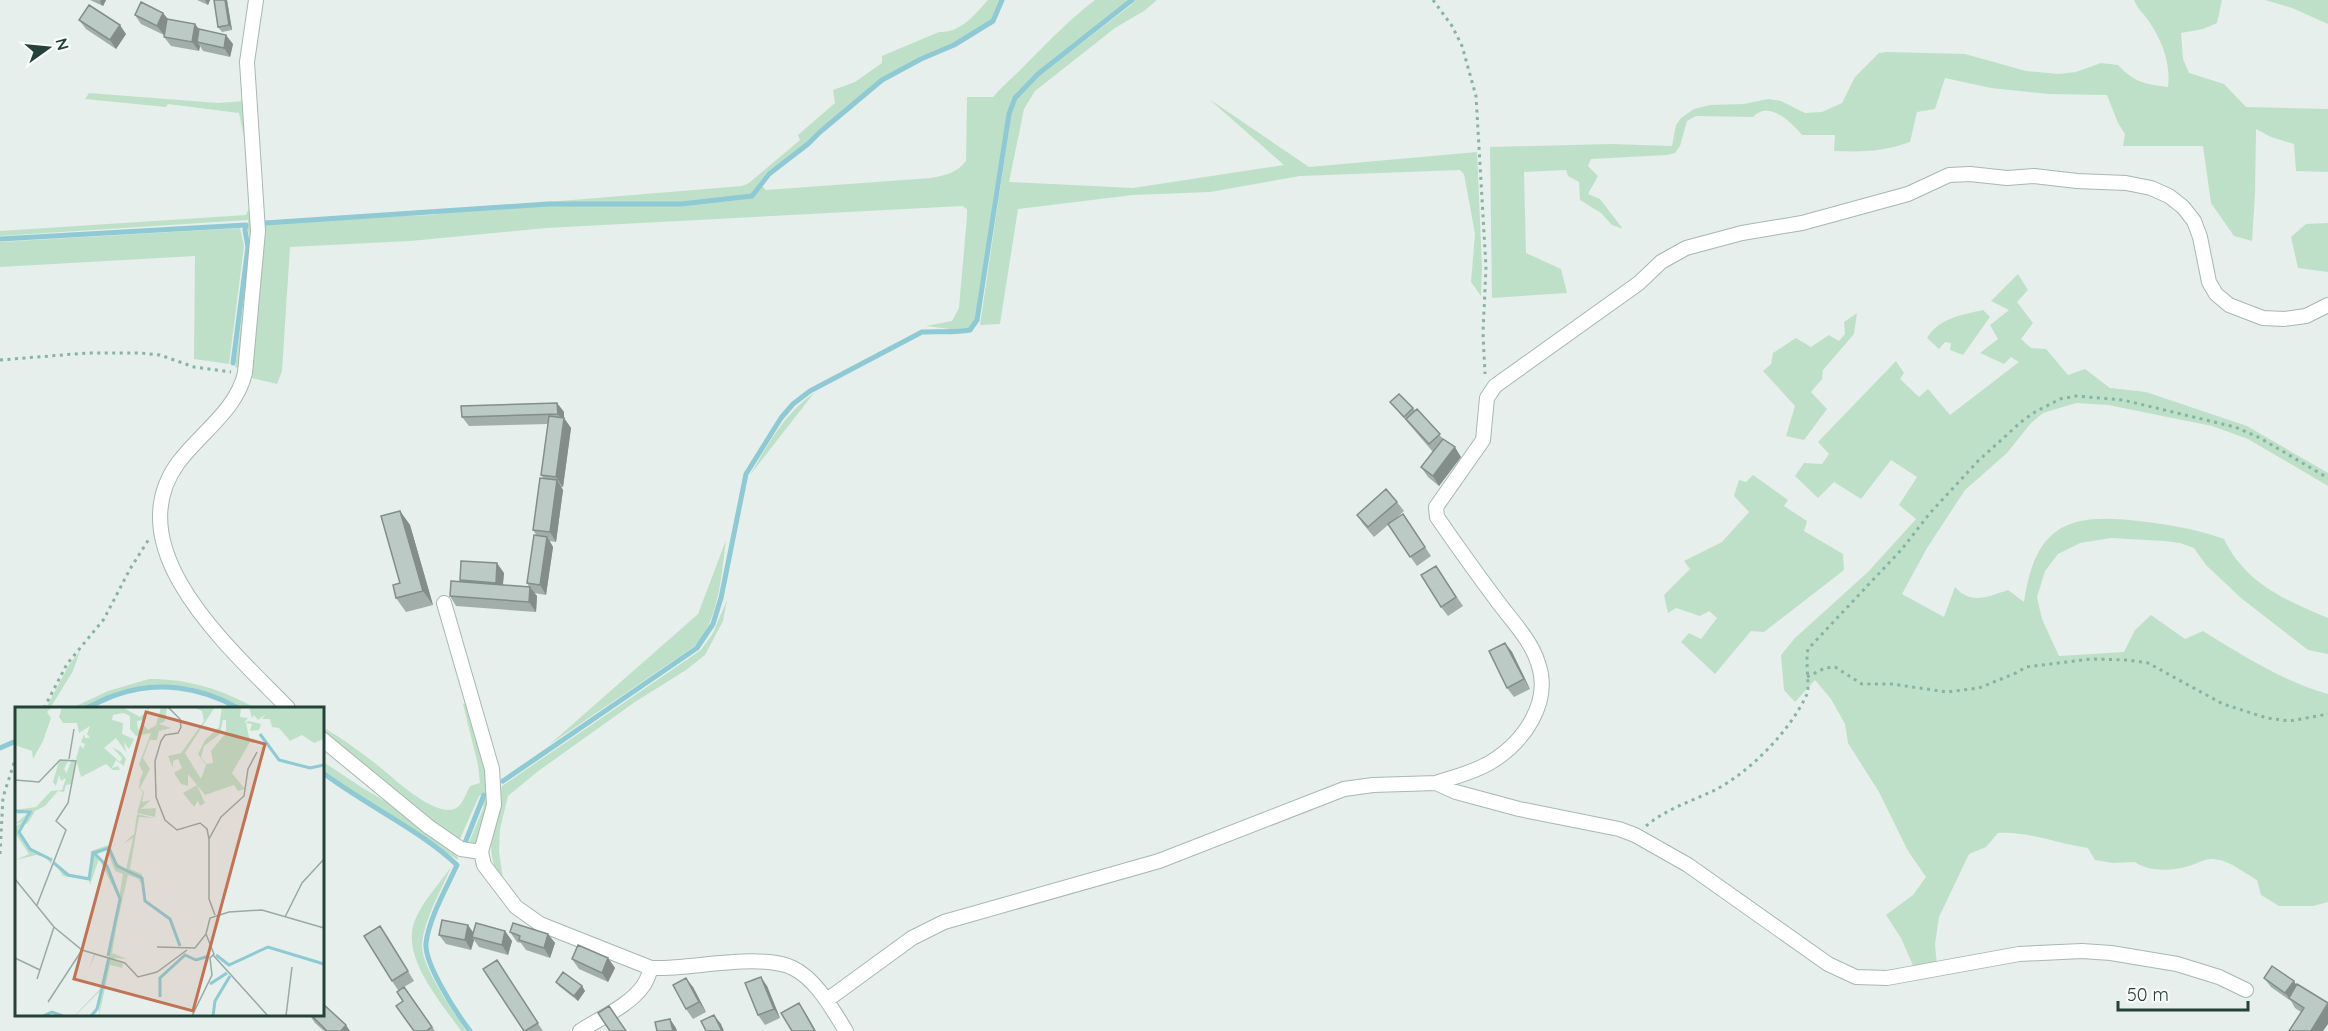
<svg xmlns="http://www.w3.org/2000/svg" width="2328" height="1031" font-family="Quicksand,sans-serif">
	<rect width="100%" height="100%" fill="#e6efeb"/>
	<path fill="#bfe0c8" d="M988,0H1000L991,20L953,44L920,58L881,78L818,131L807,143L767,172L751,194L681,202H548L742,186L749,183L800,140L798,135L835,103L833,90L855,82L882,63V56L939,32C961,33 975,14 988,0Z
		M1095,0H1130L1036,73L1013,97L1007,114L975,319L969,328L957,330L926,326L952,321L959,308L967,216V209L962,206L546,228L410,241L290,247L282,371L277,384L252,378L264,225L319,219L429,215L461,211L548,206H681L753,197L762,186L766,190L931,178C946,175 957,173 966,161L967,97H993C1003,85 1015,76 1026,64C1048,42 1070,19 1095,0Z
		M1135,0H1157L1144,11L1115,28L1035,91L1024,109L1009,182L1133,188L1284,165L1209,99L1309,167L1477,152L1482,266L1481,296L1471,282L1475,234L1464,174L1460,170L1300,176L1210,192L1133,195L1018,209L1000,324L980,325L1011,115L1017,99L1039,76L1131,5Z
		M2134,0H2222L2217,23L2203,29L2181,33L2183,59L2189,73L2224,84L2246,107L2328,109V172L2296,171L2294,144L2271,137L2256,129L2255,193L2252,241L2234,236L2211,203L2203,146H2123L2125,134L2118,123L2107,95L2049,94L1991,88L1945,78L1935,109L1917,112L1910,142C1882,152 1862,152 1834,151L1835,135H1802C1791,122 1769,100 1753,117L1696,116L1687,121L1680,146L1675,153L1667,155L1591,159L1588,166L1598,176L1588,194L1600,199L1623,229L1612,225L1601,213L1580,200L1579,182L1568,176L1566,170L1524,172L1526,253L1561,269L1567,293L1492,298L1490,147L1611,144L1672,146L1676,125L1681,118L1694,109L1710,105L1744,104L1768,99L1781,101L1805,113L1822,112L1842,103L1855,77L1879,53L1887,52L1965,54L2026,71L2058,74L2076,72L2101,63L2118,65C2135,83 2145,84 2168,87C2171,63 2162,40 2148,20C2143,13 2137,8 2134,0Z
		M2265,0H2328V24L2292,8Z
		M89,93L218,103L245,101L256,233L243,368L235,367L252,245L248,231V220L0,236V231L246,215L249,208L247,151L239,113L168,104L166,107L85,99Z
		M2328,223V272L2298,268L2291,237L2306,224Z
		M240,228L244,246L229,364L194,359L195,256L0,267V242Z
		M2018,274L2028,290L2017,302L2033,323L2021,339L2031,348L2046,349L2068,375L2085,369L2110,388L2146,392L2247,426L2328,473V486L2248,439L2212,426L2108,405L2076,403L2043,413L2031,423L2007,453L1965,490L1927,548L1902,594L1944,617L1955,587C1971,605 1987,597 2008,590L2024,602C2035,527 2066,512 2138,521C2167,524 2197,529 2224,539C2245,583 2285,600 2328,618V654L2308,650L2241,598L2206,565L2194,548L2180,543L2164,541L2111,538L2080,543L2058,554L2045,571L2037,597L2042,619L2059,656L2124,652L2135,630L2151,615L2185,639L2203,631C2243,656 2283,681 2328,694V902L2313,906H2279L2261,895L2257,880C2245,873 2226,858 2211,859C2204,859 2196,864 2189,866C2173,871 2148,872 2135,862L2113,863L2095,860L2088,848C2058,844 2028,831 1998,833L1986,847L1969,854L1939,917L1935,944L1937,966L1915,970L1901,938L1886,915L1913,895L1926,877L1908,851L1879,792L1848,743L1845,724L1831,699L1815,680L1795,702L1784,690L1781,655L1795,638L1868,572L1916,519L1899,505L1917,477L1891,460L1861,499L1834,482L1818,498L1795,476L1804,463L1822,464L1829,454L1818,442L1896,361L1904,373L1900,379L1919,397L1928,389L1950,415L2019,362L2011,357L2004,364L1980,353L1998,339L1990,325L2009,310L1991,301Z
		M1983,310L1990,317L1963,355L1950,350L1951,343L1945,342L1939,349L1927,338C1939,318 1961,315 1983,310Z
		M1857,313L1854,334L1823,370L1822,379L1811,392L1827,409L1804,440L1786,436L1795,406L1763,371L1771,364L1773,353L1796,338L1811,347L1829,335L1839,341L1845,334L1844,322Z
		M814,393L750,475C768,444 784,414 814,393Z
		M1753,475L1788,500L1784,506L1807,521L1804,531L1843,554L1844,570L1764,632L1751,631L1715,674L1681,642L1689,633L1701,639L1717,618L1709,611L1700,616L1676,608L1668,613L1664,595L1690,569L1684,561L1722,542L1749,512L1734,496L1739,480L1746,482Z
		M726,540C721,577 720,612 698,644L549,745L698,614Z
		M727,600L723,621L705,655L686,670L635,702L537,772L508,796L500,829L499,852L504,885C480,849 496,824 502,786L701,650L713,633Z
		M80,651L73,671L52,705V708H46L69,665Z
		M149,679C189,679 221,689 255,708H240L206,692L189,687L156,686L116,693L82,708H72L108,691Z
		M468,703L490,790L486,813L474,847H467L483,809L484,794L479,796L459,841L443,831L323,733L322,727C341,737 359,751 376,764C391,775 439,824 459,806C463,802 467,792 470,786L480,783L478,765L463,704Z
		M322,761L361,787L409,815L458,857V860L351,791L323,769Z
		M451,867C441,891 424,919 422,945C421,967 454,1012 466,1031H461C441,1002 400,957 415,920C423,901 439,884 451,867Z"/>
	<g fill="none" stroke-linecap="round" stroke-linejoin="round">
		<path stroke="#8ec9d4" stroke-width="5" d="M265,223L548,204H681L752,196L769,174L808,144L820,132L882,80L921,59L954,45L993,21L1002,0
			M0,239L246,225L245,230L248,247L233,363
			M86,708C96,704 106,698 116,695C157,680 201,687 238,708
			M0,748L16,741
			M322,772C365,805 419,829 457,865C447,887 429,918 426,943C424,964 457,1014 470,1031
			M503,781L697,648L713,624L721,598L746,474L781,418L793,404L810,391L922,332C938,331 954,333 970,330L977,320L1009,114L1015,98L1038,74L1132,0
			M465,843L484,795"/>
		<g stroke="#a8b8b2" stroke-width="16">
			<path id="minor" d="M256,0L247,62L258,231L245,373C236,411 200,433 178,463C115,550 233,651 288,708
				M444,603L492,769L494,805L481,852L484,865L516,907L540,924L651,968C689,970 760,952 793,968C817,980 832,1009 846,1031
				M322,739L429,827L461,849L481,852
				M1436,783C1454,777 1475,772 1491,762C1524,742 1552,702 1538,663C1531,640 1512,621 1498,602C1477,574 1457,546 1437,517L1436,507L1483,440L1487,398L1495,386L1639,283L1661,262L1686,248L1742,233L1802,223L1908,194L1949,175L1970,174L2007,178L2034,176L2077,181L2126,183L2151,188L2169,196L2183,207L2194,221L2200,237L2209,282L2216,294L2229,305L2263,318L2284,319L2306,316L2328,305
				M827,1000L912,938L944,922L1159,861L1344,789L1373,785L1436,783L1456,792L1519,809L1619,829L1635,835L1688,865L1828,964L1856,977L1887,978L2019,954L2082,951L2111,953L2177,964L2219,977L2246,990
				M580,1031C600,1018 629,1006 643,986C647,981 649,974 651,968"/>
		</g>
		<path stroke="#86b3a5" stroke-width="3" stroke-dasharray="3 4.5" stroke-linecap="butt" d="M1433,0L1452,26L1462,46L1476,96L1486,267L1483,333L1485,374
			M0,360L87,353H141L160,355L194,367L231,372
			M1807,677L1825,668L1835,667L1862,684H1892L1947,692L1979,688L2016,673L2026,667L2091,659L2128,660L2148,663L2223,704L2267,718L2290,721L2328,714
			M44,708L67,664L104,619L130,569L149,539
			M1646,826C1666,809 1692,801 1715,790C1750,772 1791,730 1807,694C1810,688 1805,662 1808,649L1902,549L1930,513L1978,461L2021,422L2035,412L2060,399L2076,396L2123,400L2235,427L2260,438L2328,478
			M0,854L3,797L16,757"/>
		<use href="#minor" stroke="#fff" stroke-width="14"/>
	</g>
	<path fill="#a1aea9" d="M90,0H106L103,6Z
		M197,0H210L208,5Z
		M214,0H227L232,30L222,32L218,27Z
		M163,13L168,19L195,24L199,30L233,44L230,57L203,51L200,46L199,51L171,46L164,37L165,32L164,35L141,24L135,15Z
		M79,20L126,34L116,49L86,29Z
		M1390,402L1413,408L1461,457L1439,486L1428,477L1421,467L1433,452Z
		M557,403L564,412V418L571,428L563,487H561L563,490L556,542L550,541L553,547L546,595L534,593L537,596L536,612L456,606L450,596L461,582L460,580L504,573L503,585L529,587L527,583L537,536L533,530L544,479L541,475L548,424L469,426L462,417Z
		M1397,502L1404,511L1393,521L1403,514L1431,556L1417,566L1388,525L1374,537L1363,524L1357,515Z
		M400,511L410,525L433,605L406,612L396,598L400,583Z
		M1436,566L1463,606L1448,616L1441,607Z
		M1505,643L1512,652L1530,689L1514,697L1507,688Z
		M505,931L512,941L508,955L479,947L474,940L471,950L446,944L439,935Z
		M510,932L548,934L555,943L550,958L526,950L521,943L517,942Z
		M387,936L414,981L404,987L435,1031H414L403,1001L398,990L392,981Z
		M608,958L615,968L608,982L579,969L572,959Z
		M2272,966L2323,1031L2301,1012L2295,1008L2291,1001L2271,987L2264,978Z
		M503,970L543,1031H524Z
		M556,982L582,986L585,991L578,1001L559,986Z
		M767,986L780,1018L765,1025L758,1015Z
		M693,987L706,1012L693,1019L686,1009Z
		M309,1014L350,1031H324L315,1023Z"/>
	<path fill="#838d89" d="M101,0H106L103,6L100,2Z
		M205,0H210L208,5Z
		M225,0H227L232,30L229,25Z
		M163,13L170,22L164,35L157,26Z
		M195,24L202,33L197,42L200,46L199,51L192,42Z
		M120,25L126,34L116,49L110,40Z
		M226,35L233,44L230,57L224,48Z
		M557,403L564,412V420V418L571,428L563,487L556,477L564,423L558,414Z
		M1455,447L1461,457L1439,486L1433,476Z
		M557,480L563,490L556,542L550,532Z
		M400,511L410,525L433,605L423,591Z
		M547,537L553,547L546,595L540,585Z
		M497,563L504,573L502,592L496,583Z
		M530,587L537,596L536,612L529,602Z
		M1505,643L1512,652L1530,689L1524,679Z
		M468,925L475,935L472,937L474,940L471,950L465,940Z
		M505,931L512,941L508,955L502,945Z
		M548,934L555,943L550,958L544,948Z
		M608,958L615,968L608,982L602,973Z
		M761,977L767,986L780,1018L774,1009Z
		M686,978L693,987L706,1012L699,1002Z
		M2294,981L2300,991L2290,999L2285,993Z
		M582,986L585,991L578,1001L574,996Z
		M799,1003L805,1012L816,1031H815Z
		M2328,1004V1024L2323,1031H2311Z
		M714,1015L721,1024L724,1031H722Z
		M670,1019L676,1028L677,1031H673Z
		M346,1025L350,1031H341Z"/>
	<path fill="#bbcac4" stroke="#838d89" stroke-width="1.5" d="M214,0H225L229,25L218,27Z
		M141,2L163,13L157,26L135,15Z
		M89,5L120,25L110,40L79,20Z
		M167,19L195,24L192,42L164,37Z
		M199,29L226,35L224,48L197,42Z
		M1399,394L1413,408L1404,417L1390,402Z
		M557,403L558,414L462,417L461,406Z
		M1417,409L1440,434L1429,444L1406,419Z
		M549,416L564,418L556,477L541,475Z
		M1443,439L1455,447L1433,476L1421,467Z
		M540,478L557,480L550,532L533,530Z
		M1386,489L1397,502L1368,527L1357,515Z
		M400,511L423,591L396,598L393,585L400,583L381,516Z
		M1403,514L1425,547L1410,557L1388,524Z
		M534,535L547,537L540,585L527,583Z
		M461,561L497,563L496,583L460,580Z
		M1436,566L1456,597L1441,607L1421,575Z
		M451,581L530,587L529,602L450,596Z
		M1505,643L1524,679L1507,688L1489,651Z
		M442,920L468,925L465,940L439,935Z
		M476,923L505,931L502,945L472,937Z
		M513,923L548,934L544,948L519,940L520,936L510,932Z
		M380,926L408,971L392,981L364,936Z
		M578,945L608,958L602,973L572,959Z
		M497,960L538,1023L525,1031H524L483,969Z
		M2272,966L2294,981L2285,993L2264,978Z
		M563,972L582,986L574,996L556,982Z
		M761,977L774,1009L758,1015L745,983Z
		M686,978L699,1002L686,1009L673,985Z
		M2297,984L2328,1003L2311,1031H2289L2304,1008L2289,998Z
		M404,987L432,1027L426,1031H414L396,1006L403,1001L397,992Z
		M322,1003L346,1025L341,1031H327L310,1014H322Z
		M799,1003L815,1031H792L781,1013Z
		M609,1006L626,1031H610L598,1013Z
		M714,1015L722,1031H706L701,1021Z
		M670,1019L673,1031H657L655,1022Z"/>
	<g transform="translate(15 707)">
		<rect width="309" height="309" fill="#e6efeb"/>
		<path d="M0,0H37L32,5L36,11L28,34L18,52L17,44L0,38ZM47,0H107L125,10L133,3L130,0H135L128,13L122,14L123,23L128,17L133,23L141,18L146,0H152L150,14L144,17L156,21L144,24L142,33H135L128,51L135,62L125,81L129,85L127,95L136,93L126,102L141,101L140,110L122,106L128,85L124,81L125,72L128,66L124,57L136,26L121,29L115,22V9L108,6L98,8L97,13L108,16L107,27L119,32L114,42L109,35L111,45L101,31L89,41L105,55L107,51L97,40L106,45L111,52L109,59L101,53L97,61L103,59L105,63H98L91,57L66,70L61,52L65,38L68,42L70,37L66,35L69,27L70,31H75L72,27L75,19L64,26L62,16H48L44,10ZM178,0H200L170,46L186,72L191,58L183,47L190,33L204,20L207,0H226L225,10L233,11L229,16L234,14L246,17L244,23L235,24L237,17L231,16L235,35L217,66L230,82L223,84L219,78L190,88L173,67V79L166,77L159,66L167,61L163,52L158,54V61L153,49L166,46L189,14L187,4ZM208,13H211V26L196,44L198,56L191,57L186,50L189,39L205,27ZM234,0H309V32L299,36L287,28L275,34L264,21L257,20L255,12H247L251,7L243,13L239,8L237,11ZM54,52L48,64L50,62L51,67L57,52L61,54L57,77L51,78L49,85L43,84L30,99L20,104L13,116L3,121L13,140L34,150L37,154L36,157L30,150L21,148L1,153L14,147L0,126V120L7,115L0,117L13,106L2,107L0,103L21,100L36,84L47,83L51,71L46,74L44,68L41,79L38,75L44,54ZM182,78L190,96L185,99L183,94L179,100L168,86ZM122,107L139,111L124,110L115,162L127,167V173L125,176L124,172L113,168L102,217L97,246L112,252L98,251L108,257L107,261L95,258L84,309L85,284L60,309H59L86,281L92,251L80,248L73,265L79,247L94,250L104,192L84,152L75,178L74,173L48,169L39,155L55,167L74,170L76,144L93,138L102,156L111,162L118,131L108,137L119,127ZM92,143L100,164L108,167L104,191L92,159L80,148Z" fill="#bfe0c8" fill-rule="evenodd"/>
		<path fill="none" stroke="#8ec9d4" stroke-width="3" d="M245,27L264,53L295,61L309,58M0,104L15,105L4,125L15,142L37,153M80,147L92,159L105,192L93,249M39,156L53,168L74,172L78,146L94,141L102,159L127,171L130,194L155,212L165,239M201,248L214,258L253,240L309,257M195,277L212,266M145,290V271L170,248L181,253L194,249M28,309L37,305L48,309M76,309L82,302L94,251M198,309L200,294L215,269"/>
		<path fill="none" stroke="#98aaa4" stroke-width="1.5" d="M153,0L165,12L166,20L163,26L150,28L146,34L140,54L141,90L150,113L162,123L185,116L192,122L194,132M54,52L59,22M0,73L24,75L45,53L61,54L53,96L41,114L51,123L22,198M0,172L39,220L67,243L110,256L123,270L142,265L172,243M200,208L194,192V132L206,110L229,89L233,62L242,45M270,210L287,176L309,152M142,240L180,241L191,227L195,211L214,205L247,203L309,221M198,248L253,309M0,251L25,263M22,272L39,220M33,295L67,243M177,309L197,268L195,251L199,247L191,227M271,309L277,260"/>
		<path fill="#c07456" fill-opacity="0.15" stroke="#c07456" stroke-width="3" d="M131,5L250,37L178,304L59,272Z"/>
		<rect width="309" height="309" fill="none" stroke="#24423a" stroke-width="3"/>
	</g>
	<g transform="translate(48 48) rotate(75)" stroke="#f7fbf9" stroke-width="4.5" paint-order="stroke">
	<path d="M0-4.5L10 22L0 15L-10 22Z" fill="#24423a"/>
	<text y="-9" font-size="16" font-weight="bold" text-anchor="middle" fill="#24423a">N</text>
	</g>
	<path d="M2118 1001v9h130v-9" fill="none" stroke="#24423a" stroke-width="3"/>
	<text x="2127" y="1001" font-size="18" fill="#24423a" stroke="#f7fbf9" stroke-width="4.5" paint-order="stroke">50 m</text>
</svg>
